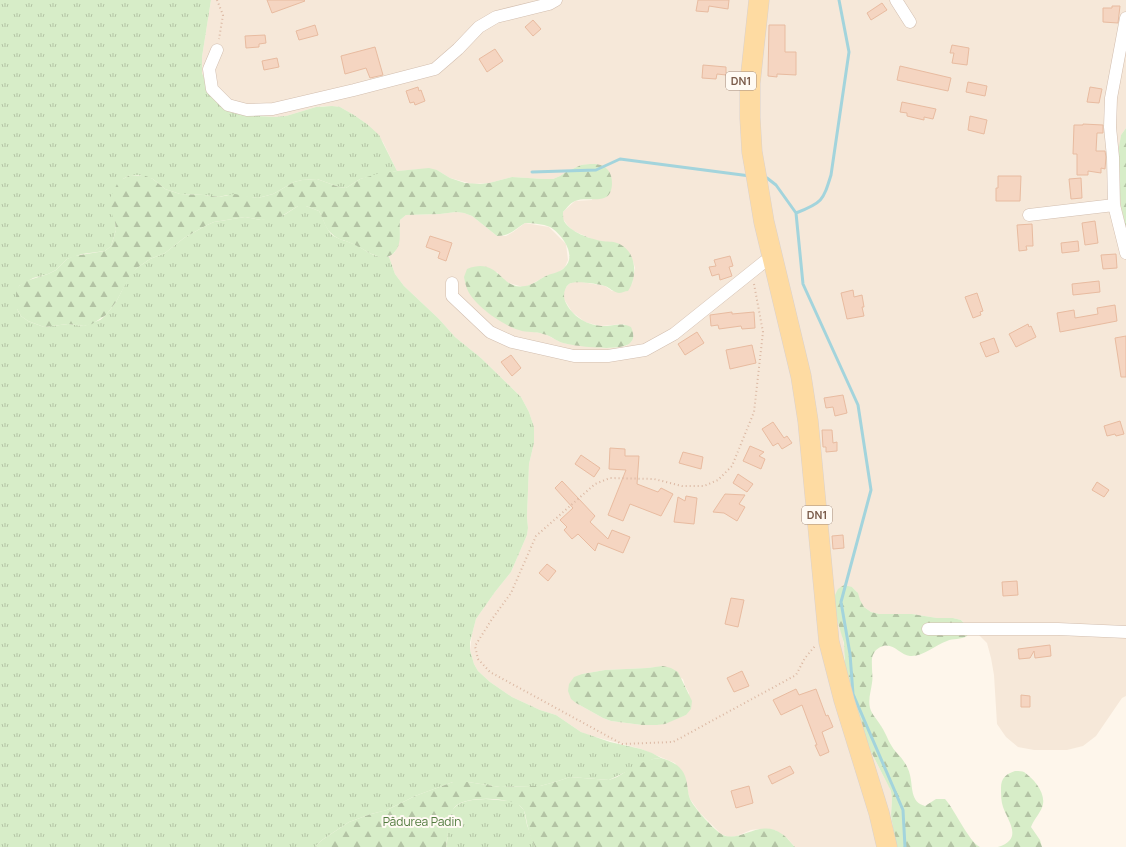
<svg xmlns="http://www.w3.org/2000/svg" width="1126" height="847" font-family="Manrope,sans-serif">
	<defs>
		<pattern id="grass-tufts" width="24" height="20" patternUnits="userSpaceOnUse"><rect width="24" height="20" fill="#d7edc8"/><path d="M3 7l-1-3M5 7V3M7 7l1-3M15 17l-1-3M17 17v-4M19 17l1-3" fill="none" stroke="#b3c3a4"/></pattern>
		<pattern id="forest-firs" width="22" height="20" patternUnits="userSpaceOnUse"><rect width="22" height="20" fill="#d7edc8"/><path d="M5 1l3.5 6h-7zM16 11l3.5 6h-7z" fill="#b3c3a4"/></pattern>
	</defs>
	<rect width="100%" height="100%" fill="#fef6eb"/>
	<path fill="#f6e8d9" fill-rule="evenodd" d="M211,0H1126V128L1121,135L1119,151L1123,214L1126,228V696L1122,698L1096,736L1083,746L1067,750H1034L1018,747L1006,737L997,724L994,675L991,658L987,643L978,634L961,620L953,618H937L912,614H879L871,612L864,607L859,600L857,592L852,587L835,613L842,635L845,651L844,659L857,712L860,719L862,734L891,791L892,799L891,815L896,847H795L788,839L775,830L759,829L751,830L737,836L729,837L721,834L700,813L690,799L688,792L687,783L675,763L641,749L588,735L581,732L556,715L540,710L512,697L490,682L478,671L474,664L470,650L472,634L476,619L495,592L511,572L527,535L528,528L527,517L529,464L534,443V427L529,412L521,397L481,358L455,337L439,319L404,286L395,274L389,257L395,252L400,236V220L406,215L440,214L456,212L464,213L472,216L497,236H506L513,232L525,223L549,227L566,244L568,260L565,267L559,272L544,277L530,285L523,287L509,283L502,279L497,272L469,292L485,310L513,328L545,334L560,342L568,344L608,348L625,347L631,342L634,335L624,324L600,326L585,322L572,312L564,299V290L569,284L576,281L605,286L612,291L632,284L635,268L633,261L602,241L594,240L574,231L568,226L563,219V212L575,201L592,200L598,164L581,165L566,172L560,176L553,179H544L512,177L489,183L472,184L450,178L437,170L421,169L397,171L383,142L367,124L354,115L340,107L324,106L316,107L286,116L275,117L244,115L208,88L202,73V57ZM655,667L683,679L685,686L689,693L686,715L657,725H642L611,721L603,718L576,703L582,674L605,670L647,668Z"/>
	<path fill="url(#grass-tufts)" d="M0,0H211L202,57V73L208,88L244,115L275,117L286,116L316,107L332,106L340,107L354,115L367,124L379,135L397,171L360,179L346,188L339,187L317,179L302,180L294,182L273,194L258,198L227,195L219,197L204,195L180,194L165,189L153,179L138,175H130L123,179L115,222L116,230L111,246L105,251L82,254L67,259L56,270L48,274L33,278L19,286L17,309L21,316L28,321L44,327L68,324L84,326L100,320L106,315L116,302L131,273L137,268L150,259L165,253L184,238L205,226L214,222L245,217L261,220L284,215L298,206H306L319,211C323,218 326,228 331,234C337,239 344,240 351,243C367,249 370,258 389,257L395,274L404,286L439,319L455,337L481,358L521,397L529,412L534,427V443L529,464L527,517L528,528L527,535L511,572L495,592L476,619L470,642V650L474,664L478,671L490,682L512,697L540,710L556,715L581,732L610,742L641,749L652,753L661,758L653,759L609,780L570,777L555,782L540,786H532L500,787L468,782H453L415,796L387,810L371,814L349,822L322,840L315,847H0Z
		M486,799L511,801L518,804L524,810L527,825L535,847H446C448,841 447,834 447,828C449,802 464,800 486,799Z"/>
	<path fill="url(#forest-firs)" d="M1126,128V228L1121,206L1117,159L1121,135Z
		M590,164C597,164 602,164 607,169C611,173 612,178 612,184C611,208 588,195 575,201C570,203 567,208 563,212C563,215 563,218 564,221C570,232 590,239 602,241C607,242 613,241 617,243C637,250 638,277 628,291C625,291 622,293 619,293C613,292 610,288 605,286C598,284 574,280 569,284C564,288 563,296 565,301C572,317 589,327 607,326C617,325 622,323 631,327C633,332 635,337 631,342C624,353 571,346 560,342C554,339 549,335 543,334C535,331 527,333 519,330C503,325 476,307 468,291C466,287 465,282 464,277L467,269C500,256 500,291 525,286C533,285 538,280 544,277C551,273 559,273 564,268C578,256 562,234 550,227C543,224 533,223 525,223C515,229 510,236 497,236L472,216L464,213L456,212L440,214L406,215L400,220C399,230 402,242 396,250C385,267 365,249 353,244C345,240 337,240 331,233C325,228 323,218 319,211L306,206H298L277,219L261,220L245,217L214,222L205,226L184,238L165,253L150,259L137,268L131,274L116,302L106,315L92,324L84,326L68,324L44,327L28,321L21,316L17,309L16,301V293L19,286L26,281L48,274L56,270L67,259L74,256L105,251L111,246L116,230L115,222L109,206L110,198L117,184L123,179L130,175L146,176L153,179L165,189L180,194L204,195L219,197L234,194L258,198L273,194L294,182L302,180L317,179L339,187L346,188L360,179L377,174L397,171L429,168L437,170L450,178L465,183L480,184L489,183L512,177L544,179H553L560,176L566,172L581,165Z
		M844,585L852,587L858,593L860,600L864,607L871,612L879,614H912L937,618H953L961,620L967,626L969,631L967,636C961,640 953,638 947,641C935,645 923,657 910,656C900,655 894,643 883,646C880,647 875,650 874,653C871,657 872,663 872,668C872,673 873,678 872,683C871,691 868,699 870,708C872,715 877,719 881,726C887,735 889,744 896,752C902,758 908,766 910,775C913,787 910,802 925,806L936,799H945C955,810 969,842 980,847H896L891,815L892,799L891,791L862,734L860,719L845,667L844,643L835,613L834,597L838,589Z
		M663,666L671,668L678,672L692,701L691,709L686,715L665,724L657,725H642L611,721L603,718L576,703L571,699L568,691L569,684L574,677L582,674L605,670L647,668Z
		M661,758C675,762 685,768 687,784C688,789 688,794 690,799C694,808 715,831 723,835C741,843 761,818 782,834C787,837 791,843 795,847H535C532,840 529,834 528,827C526,821 526,813 523,809C514,796 463,795 454,808C445,821 449,833 446,847H315L322,840L349,822L371,814L387,810L415,796L453,782H468L500,787L532,786H540L555,782L570,777L609,780L617,777L638,764L653,759Z
		M1015,771C1018,771 1022,771 1024,772C1034,779 1045,792 1043,804C1042,811 1034,819 1031,827L1040,840L1042,847H998C1023,839 1009,823 1003,807C1001,801 1001,795 1001,788C1001,778 1006,774 1015,771Z"/>
	<g fill="none" stroke-linecap="round" stroke-linejoin="round">
		<path stroke="#a3d4dc" stroke-width="3" d="M532,172L596,170L620,159L750,176
			M763,177L767,178L776,185L796,213L803,284L858,405L871,490L841,602L850,654L853,694L903,810L905,847
			M796,213C822,203 823,201 831,175L849,52L839,0"/>
	</g>
	<path fill="#f5d5c1" stroke="#e8bba0" d="M267,0H304L305,1L272,13Z
		M698,0H729L728,9L709,6L708,12L696,11Z
		M882,3L887,10L871,20L867,13Z
		M1112,6H1120L1118,23L1103,22V8H1112Z
		M533,20L541,29L533,36L525,27Z
		M315,25L318,35L299,40L296,31Z
		M769,25H785V52H796V75L777,74V77L768,76Z
		M265,35L266,43L259,44V47L246,48L245,36Z
		M952,45L969,48L967,65L952,63L954,53H950Z
		M375,47L383,75L370,78L366,68L345,74L341,56Z
		M495,49L503,61L487,72L479,59Z
		M277,58L279,67L264,70L262,61Z
		M703,65L726,67V75L717,74L716,79L702,78Z
		M900,66L951,78L948,91L897,80Z
		M968,82L987,86L985,96L966,92Z
		M418,87L419,91L421,90L425,101L415,105L414,102L410,103L406,91Z
		M1090,87L1102,89L1099,103L1087,102Z
		M902,102L936,109L933,119L924,117V120L907,116V113L900,112Z
		M970,116L987,120L984,134L968,130Z
		M1083,124L1103,125V133H1097L1096,151H1105L1106,157L1105,169L1101,168V173L1088,171V175H1077V154H1073L1074,125H1083Z
		M998,176H1021L1020,201H996V188H998Z
		M1081,178L1082,198L1071,199L1069,179Z
		M1095,221L1098,243L1085,245L1082,223Z
		M1032,224L1033,246H1026L1027,250L1019,251L1017,225Z
		M430,236L452,243L446,261L438,258L440,252L426,247Z
		M1078,241L1079,251L1062,253L1061,243Z
		M1116,254L1117,268L1103,269L1101,255Z
		M730,256L733,266L729,267L732,276L720,280L719,274L712,276L709,267L716,266L714,260Z
		M1099,281L1100,292L1073,295L1072,284Z
		M853,290L854,297L862,295L864,307H862L864,316L847,319L841,293Z
		M977,293L983,311L980,312L981,315L973,318L965,297Z
		M1115,305L1117,321L1060,332L1057,313L1074,310L1075,318L1098,314L1097,308Z
		M732,312V314L754,312L755,328L742,329L741,326L719,329L718,325L711,326L710,315Z
		M1028,324L1029,327L1031,326L1036,337L1016,347L1009,334Z
		M697,332L704,343L685,355L678,344Z
		M1126,336V377H1121L1115,338Z
		M994,338L999,352L986,357L980,343Z
		M752,345L756,363L730,369L726,350Z
		M511,355L521,368L512,376L501,362Z
		M843,395L847,413L835,416L833,407L826,408L824,398Z
		M1120,421L1124,434L1116,436L1115,434L1107,436L1104,426Z
		M773,422L784,438L787,436L792,443L782,449L778,443L773,446L762,429Z
		M822,430H832L833,443L837,442V451L826,452V447H823Z
		M750,446L764,452L759,456L765,459L761,469L743,461Z
		M610,448L625,449V456H639L637,484L658,492L661,488L673,494L661,516L630,504L623,521L608,515L626,470L609,469Z
		M683,452L703,457L701,469L679,463Z
		M581,455L600,468L594,477L575,464Z
		M738,474L753,484L747,492L733,483Z
		M562,481L595,516L590,522L608,539L612,530L630,537L623,553L598,543L595,551L578,534L572,539L564,530L567,527L560,520L573,508L555,488Z
		M1097,482L1109,490L1104,497L1092,490Z
		M725,494L745,495L739,504L745,507L737,521L724,513L713,512Z
		M686,496L697,498L694,524L674,522L678,497L685,501Z
		M843,535L844,548L833,549L832,536Z
		M547,564L556,571L548,581L539,573Z
		M1017,581L1018,595L1003,596L1002,582Z
		M731,598L744,600L738,627L725,624Z
		M1050,645L1051,656L1035,658L1034,651L1030,658L1019,659L1018,649Z
		M742,671L749,686L734,692L727,678Z
		M796,689L799,695L816,689L826,716L828,715L833,727L822,732L829,752L820,756L815,745H817L802,705L781,715L773,700Z
		M1021,695L1030,696V707H1021Z
		M790,766L794,773L772,784L768,776Z
		M749,786L753,803L736,808L731,791Z"/>
	<g fill="none" stroke-linecap="round" stroke-linejoin="round">
		<g stroke="#d2beaf" stroke-width="13">
			<path id="minor" d="M896,0L910,22
				M1126,18L1111,98L1110,127L1113,157L1114,205L1126,253
				M217,50L209,69L212,89L228,105L247,110L273,109L354,90L435,69L458,49L479,27L496,17L549,4L556,0
				M1029,215L1114,205
				M452,283V296L490,332L512,342L574,356H608L645,350L674,334L764,262
				M928,629H1058L1126,632"/>
		</g>
		<g stroke="#dad1cd" stroke-width="21">
			<path id="primary" d="M759,0L750,83V118L752,152L757,180L764,222L801,376L808,421L829,642L844,700L879,813L887,847"/>
		</g>
		<path stroke="#dbb8a3" stroke-width="2" stroke-dasharray="1 3" stroke-linecap="butt" d="M217,0L223,15L219,39
			M754,284L763,332L754,412L732,466L718,480L704,486H682L654,479L610,478L595,484L536,536L511,593L492,619L475,646L478,659L490,672L622,744L673,742L796,675L805,658L815,646"/>
		<use href="#minor" stroke="#fff" stroke-width="12"/>
		<use href="#primary" stroke="#fedba2" stroke-width="20"/>
	</g>
	<g text-anchor="middle" stroke-width="4" stroke-linejoin="round" paint-order="stroke">
		<g fill="#fffaf3" stroke="#a38b7d" stroke-width="1">
			<rect x="726" y="72" width="30" height="18" rx="3"/>
			<rect x="802" y="506" width="30" height="18" rx="3"/>
		</g>
		<g font-size="11" font-weight="bold" fill="#7b5c4b">
			<text x="741" y="85">DN1</text>
			<text x="817" y="519">DN1</text>
		</g>
		<g font-size="12" fill="#527b3f" stroke="#fffaf3">
			<text x="422" y="826">Pădurea Padin</text>
		</g>
	</g>
</svg>
